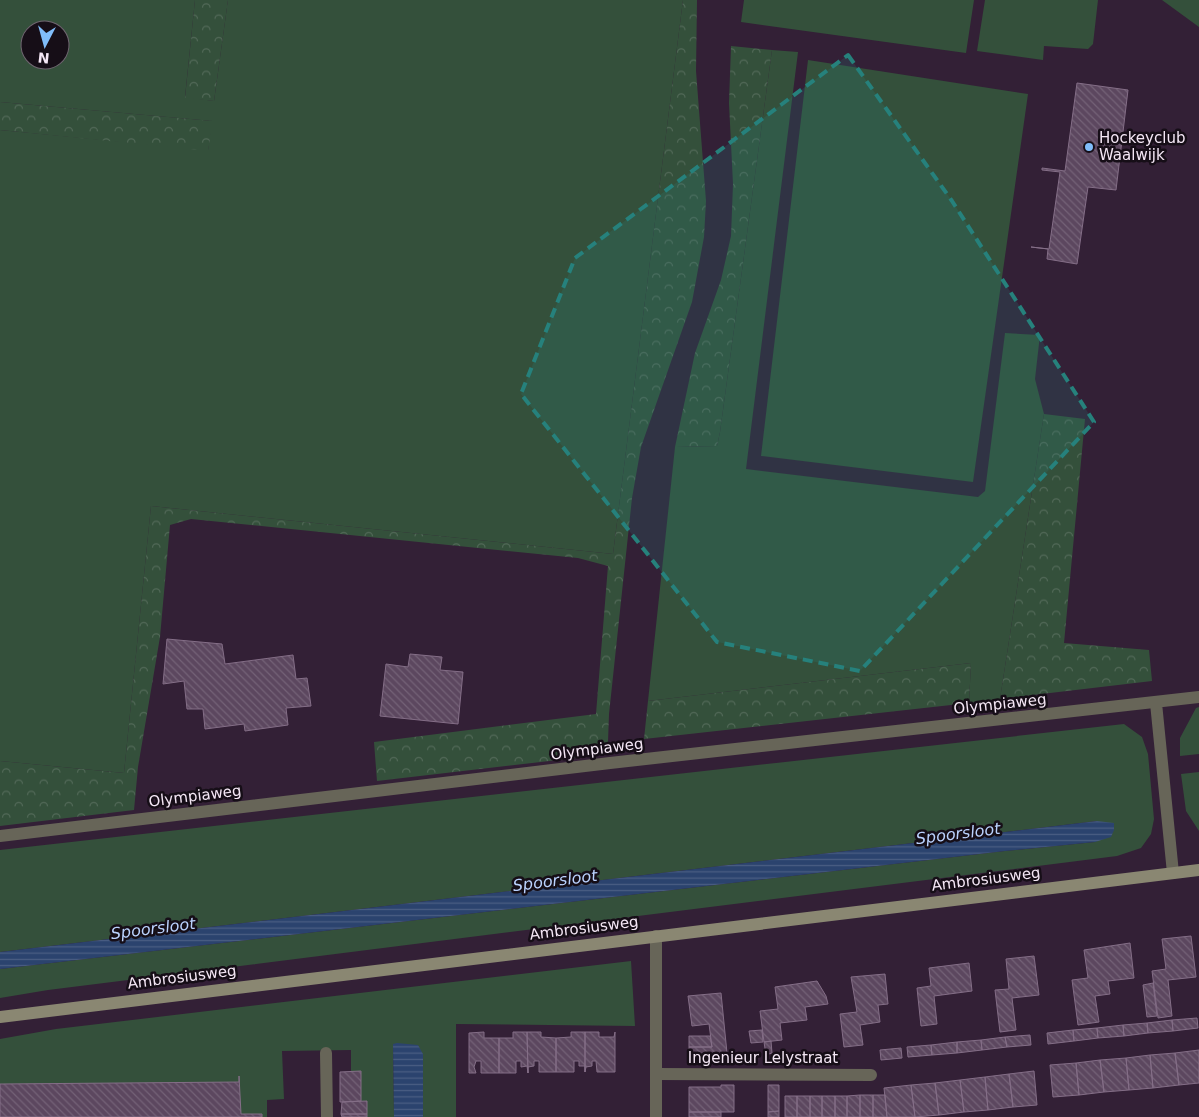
<svg xmlns="http://www.w3.org/2000/svg" width="1199" height="1117" font-family="'DejaVu Sans',sans-serif">
	<defs>
		<pattern id="forest-crowns" width="20" height="18" patternUnits="userSpaceOnUse" patternTransform="scale(1.25)"><rect width="20" height="18" fill="#34503b"/><path d="M2 6a3 3 0 1 1 6 0M12 15a3 3 0 1 1 6 0" fill="none" stroke="#526958"/></pattern>
		<pattern id="water-rules" width="6" height="5" patternUnits="userSpaceOnUse" patternTransform="scale(1.25)"><rect width="6" height="5" fill="#2b436e"/><path d="M0 2.5h6" fill="none" stroke="#4a5e83"/></pattern>
		<pattern id="building-back-hatch" width="6" height="6" patternUnits="userSpaceOnUse" patternTransform="scale(1.25)"><rect width="6" height="6" fill="#5c475f"/><path d="M-1 5l2 2M0 0l6 6M5-1l2 2" fill="none" stroke="#746277"/></pattern>
	</defs>
	<rect width="100%" height="100%" fill="#332036"/>
	<path fill="#34503b" fill-rule="evenodd" d="M0,0H195L185,97L214,101L228,0H683L613,554L151,506L124,773L0,761V130L208,150L212,121L0,102ZM30,30H60V60H30Z
		M744,0H974L966,53L741,22Z
		M985,0H1098L1093,44L1088,49L1044,46L1043,60L977,51Z
		M1162,0H1199V27Z
		M772,50L798,52L746,469L978,497L985,491L1005,333L1040,335L1035,379L1044,414L1000,699L969,703L971,663L648,701L675,447L717,446L720,432Z
		M808,60L1028,94L973,482L761,456Z
		M1199,707V754L1180,756V738L1196,708Z
		M1124,724L1142,737L1148,754L1154,819L1151,834L1141,848L1117,856L48,990L0,998V969L1005,851L1095,842L1097,821L0,952V850Z
		M1199,772V831L1186,811L1181,774Z
		M631,961L635,1026L456,1024V1117H423V1054L393,1044L394,1117H351V1050L282,1051L284,1099L267,1100V1117H0V1039L56,1029Z"/>
	<path fill="url(#forest-crowns)" d="M195,0H228L214,101L185,98Z
		M683,0H697L696,71L706,201L704,237L692,302L641,447L632,498L609,714L608,742L601,755L377,781L374,742L596,714L608,566L578,558L191,519L170,525L160,637L138,767L134,810L0,826V761L124,773L151,506L613,554Z
		M731,46L772,50L720,432L717,446L675,447L695,353L721,280L731,236L733,184L729,103Z
		M0,102L213,121L208,151L0,130Z
		M1044,414L1085,419L1064,643L1149,650L1152,681L1000,699Z
		M971,663L969,703L644,739L648,701Z"/>
	<path fill="url(#water-rules)" d="M1097,821L1114,823V830L1111,837L1095,842L1005,851L0,969V952Z
		M397,1043L418,1045L423,1054V1117H394L393,1044Z"/>
	<path fill="url(#building-back-hatch)" stroke="#846e87" d="M1077,83L1128,90L1116,190L1088,187L1077,264L1047,259L1048,249L1031,247L1049,249L1060,172L1042,170V168L1065,171Z
		M167,639L222,644L225,664L293,655L296,679L307,678L311,706L286,708L288,725L245,731L244,724L205,729L203,709H187L184,681L163,684Z
		M410,654L442,657L440,670L463,672L458,724L380,716L386,664L408,667Z
		M1191,936L1196,977L1168,980L1172,1016L1158,1018L1152,971L1166,969L1162,939Z
		M1130,943L1134,978L1108,981L1110,994L1095,996L1099,1022L1078,1025L1072,980L1088,978L1084,950Z
		M1034,956L1039,995L1012,998L1016,1030L1000,1032L995,990L1009,989L1006,959Z
		M969,963L972,991L934,996L937,1024L921,1026L917,988L931,986L929,968Z
		M885,974L888,1004L878,1005L880,1022L860,1025L863,1045L844,1047L840,1014L857,1012L851,977Z
		M817,981L826,996L828,1004L805,1007L807,1020L780,1023L782,1040L764,1042L760,1011L778,1009L775,987Z
		M1153,983L1157,1016L1147,1017L1143,985Z
		M721,993L728,1063H689V1047H712L709,1024L692,1026L688,996Z
		M1197,1018L1198,1028L1173,1031L1172,1020Z
		M1172,1020L1173,1031L1148,1033L1147,1023Z
		M1147,1023L1148,1033L1124,1036L1123,1025Z
		M1123,1025L1124,1036L1098,1038L1097,1028Z
		M1097,1028L1098,1038L1074,1041L1073,1030Z
		M762,1030L763,1042L751,1043L749,1031Z
		M1073,1030L1074,1041L1048,1044L1047,1033Z
		M484,1032V1038H499V1073H481V1061H476L474,1067L476,1073H469V1033Z
		M513,1032H527L528,1073L527,1066L521,1067V1061H516V1073H499V1038H513Z
		M527,1032H541V1037L556,1038V1072H539V1061H534V1066L528,1067V1073Z
		M571,1032H585V1072V1066H579V1061H574V1072H556V1038L571,1037Z
		M585,1032H599V1037H614L615,1032V1072H597L596,1061H592V1066L586,1067L585,1072Z
		M1030,1035L1031,1045L1007,1047L1005,1037Z
		M689,1036H710L712,1047H689Z
		M1005,1037L1007,1047L982,1050L981,1040Z
		M981,1040L982,1050L957,1053V1042Z
		M771,1041L772,1053L766,1055L764,1042Z
		M957,1042V1053L932,1055L931,1045Z
		M931,1045L932,1055L908,1057L907,1047Z
		M901,1048L902,1058L881,1060L880,1050Z
		M1199,1050V1083L1179,1085L1175,1053Z
		M1175,1053L1179,1085L1153,1088L1150,1055Z
		M1150,1055L1153,1088L1129,1090L1126,1058Z
		M1126,1058L1129,1090L1104,1092L1100,1060Z
		M1100,1060L1104,1092L1079,1095L1076,1063Z
		M1076,1063L1079,1095L1053,1097L1050,1065Z
		M361,1071V1101L340,1102V1072Z
		M1034,1071L1037,1105L1013,1107L1009,1074Z
		M1009,1074L1013,1107L988,1110L985,1077Z
		M239,1076L241,1114H262V1117H0V1084L239,1082Z
		M985,1077L988,1110L964,1112L960,1080Z
		M960,1080L964,1112L939,1115L935,1083Z
		M935,1083L939,1115L915,1117L911,1085Z
		M721,1085H734V1112H689V1087H721Z
		M768,1085H779V1111L768,1112Z
		M911,1085L915,1117H887L884,1088Z
		M860,1095H873V1117H860Z
		M860,1095V1117H847V1096Z
		M873,1095H885L887,1117H873Z
		M785,1096H797V1117H785Z
		M797,1096H810V1117H797Z
		M810,1096H822V1117H810Z
		M822,1096H835V1117H822Z
		M835,1096H847V1117H835Z
		M367,1101V1114H341L342,1102Z
		M779,1111V1117H768V1112Z
		M689,1112H721V1117H689Z
		M341,1114H367V1117H342Z"/>
	<g fill="none" stroke-linecap="round" stroke-linejoin="round">
		<path stroke="#676558" stroke-width="12" d="M656,1074L871,1075"/>
		<path stroke="#676558" stroke-width="12" d="M1156,703L1173,873
			M0,836L610,763L1199,697
			M656,936V1117
			M326,1053L327,1117"/>
		<path stroke="#8a8772" stroke-width="12" d="M0,1017L1199,870"/>
	</g>
	<path fill="#26817c" fill-opacity="0.2" stroke="#26817c" stroke-width="4" stroke-dasharray="10 6" stroke-linejoin="round" d="M848,55L952,201L1094,422L860,671L717,642L521,394L575,258Z"/>
	<circle fill="#80bdfa" stroke="#160e17" stroke-width="2" cx="1089" cy="147" r="5"/>
	<g text-anchor="middle" stroke-width="5" stroke-linejoin="round" paint-order="stroke">
		<g font-size="15" fill="#f4e7f5" stroke="#160e17" text-anchor="start">
			<text x="1099" y="143">Hockeyclub<tspan x="1099" dy="17">Waalwijk</tspan></text>
		</g>
		<g font-size="15" fill="#f4e7f5" stroke="#160e17">
			<text transform="translate(1000 704) rotate(-6)" y="5">Olympiaweg</text>
			<text transform="translate(597 749) rotate(-7)" y="5">Olympiaweg</text>
			<text transform="translate(195 796) rotate(-7)" y="5">Olympiaweg</text>
			<text transform="translate(986 879) rotate(-7)" y="5">Ambrosiusweg</text>
			<text transform="translate(584 928) rotate(-7)" y="5">Ambrosiusweg</text>
			<text transform="translate(182 977) rotate(-7)" y="5">Ambrosiusweg</text>
			<text x="763" y="1063">Ingenieur Lelystraat</text>
		</g>
		<g font-size="16" font-style="italic" fill="#bad2fe" stroke="#160e17">
			<text transform="translate(958 833) rotate(-7)" y="6">Spoorsloot</text>
			<text transform="translate(555 880) rotate(-7)" y="6">Spoorsloot</text>
			<text transform="translate(153 928) rotate(-7)" y="6">Spoorsloot</text>
		</g>
	</g>
	<g transform="translate(45 45) rotate(186)"><circle r="24" fill="#160e17" stroke="#6f6570"/>
	<path d="M0-4L9 19L0 12L-9 19Z" fill="#80bdfa"/>
	<text y="-8" font-size="14" font-weight="bold" text-anchor="middle" fill="#f4e7f5">N</text>
	</g>
</svg>
